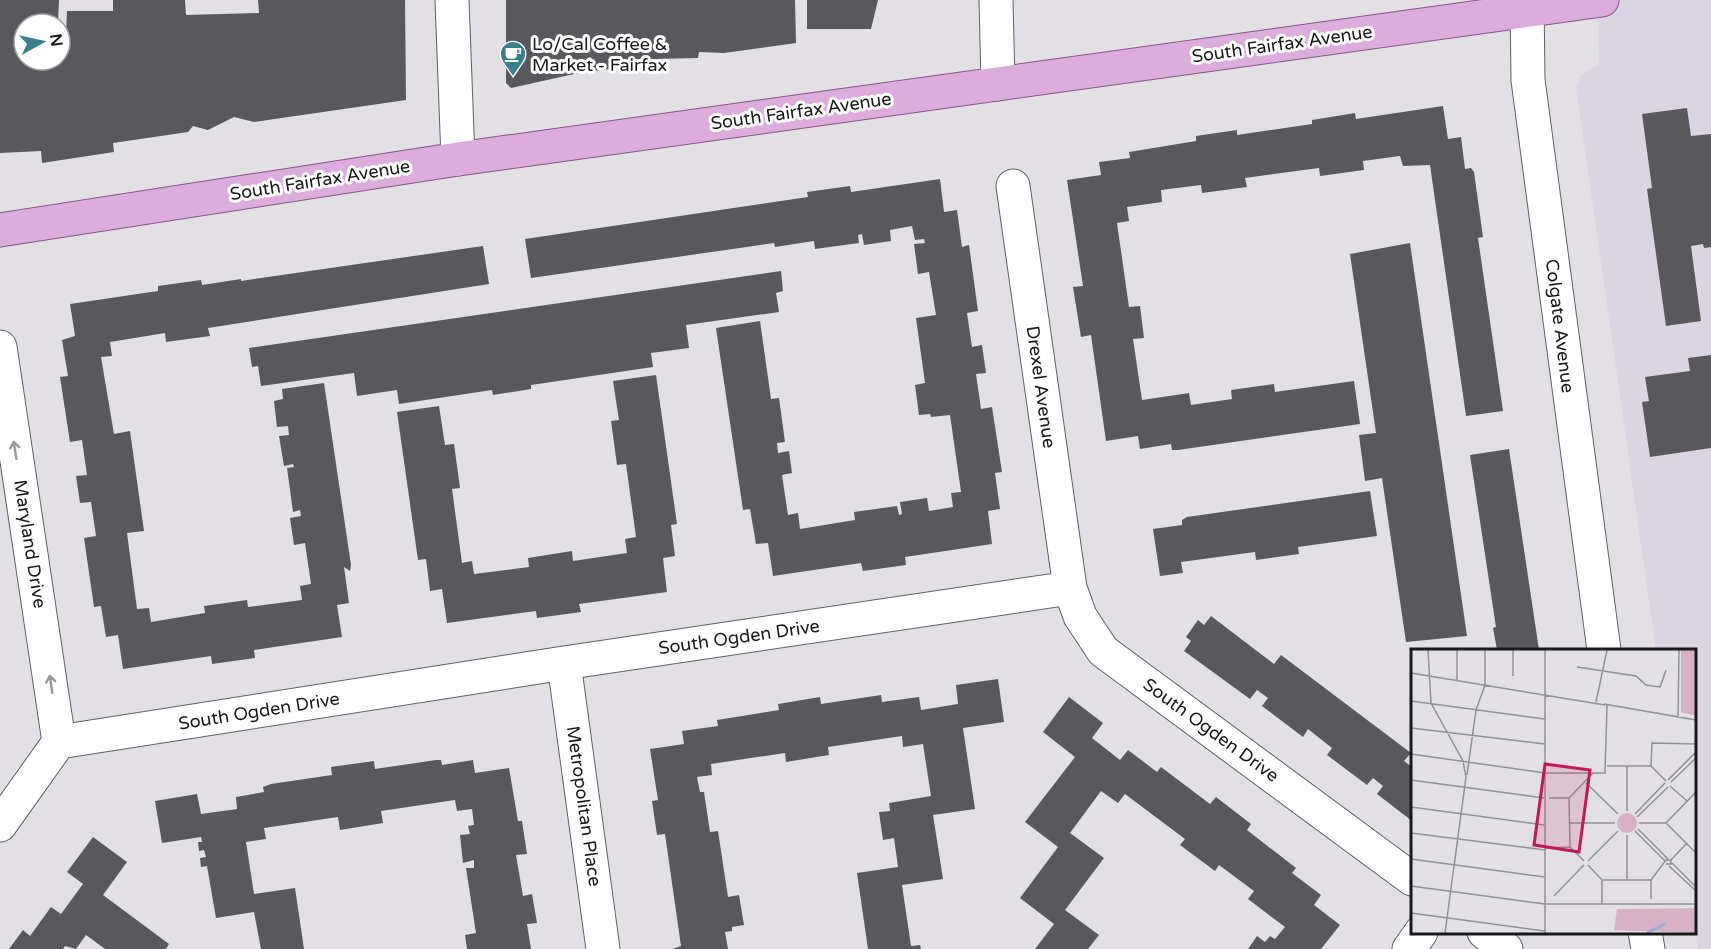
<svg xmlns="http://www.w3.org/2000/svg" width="1711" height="949" font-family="'Varela Round',sans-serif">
	<rect width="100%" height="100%" fill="#e2e0e4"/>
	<path fill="#dad5e0" d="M1598,0H1711V949H1698L1694,923V650H1656L1576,88L1581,75L1599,64Z"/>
	<path fill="#59595d" d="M0,0H59L58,24H24V60H60V57H65L67,11H113V0H185L186,15L259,13L258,0H405L406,100L254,122L234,117L208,130L193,126L188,132L113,143L114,152L42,163L41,151L0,153Z
		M506,0H795L796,43L724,53L699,52L698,58L654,59L655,64L583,72L511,88L506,83Z
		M807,0H878L871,29H807Z
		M1443,106L1448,139L1461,137L1465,169L1471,168L1474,172L1483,237L1478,238L1503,411L1466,416L1430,165L1403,166L1400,156L1363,161L1364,170L1320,176L1319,168L1245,178L1247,187L1202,193L1201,185L1161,190L1162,202L1127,207L1129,221L1117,223L1129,307L1140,306L1144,338L1133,339L1142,400L1189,393L1191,405L1232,399L1231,390L1274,384L1275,392L1354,381L1360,424L1178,450H1172L1171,444L1140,449L1138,436L1106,441L1091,335L1081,337L1073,287L1083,286L1067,180L1101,175L1099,162L1130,158L1129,152L1196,141V136L1237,130V135L1312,124V120L1355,113L1356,119Z
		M1687,108L1691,136L1711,134V247L1704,248L1703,244L1691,246L1701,321L1666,326L1647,189L1652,188L1642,114Z
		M940,179L944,212L957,210L962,247L969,245L978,311L967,313L972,347L982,345L986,373L976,374L981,409L992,407L1002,472L995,473L1000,509L988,511L992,544L905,557L906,565L863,571L861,563L773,576L768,543L756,544L750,509L743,510L716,328L760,321L771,399L779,398L785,442L777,443L778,453L789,451L792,473L782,475L788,515L798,513L800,529L855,520L854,512L897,506L899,515L902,514L900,502L927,498L929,511L953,507L951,493L961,492L950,415L931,417L930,414L919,415L915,385L925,383L916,318L936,315L929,272L918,274L914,244L925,243L924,239L915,240L912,226L890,230L891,241L864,245L862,234L858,235L859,243L815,249L814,241L775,247L774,243L531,278L525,239L808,197L807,192L850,186L851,192Z
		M1410,243L1467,636L1406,642L1382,478L1365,481L1359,435L1376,433L1350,254Z
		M483,246L489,284L208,328L210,336L166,342L165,333L110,342L112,356L101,357L114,434L130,431L144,531L127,533L137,609L149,608L151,622L205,613L204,606L247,600L248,607L302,600L300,586L311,584L305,543L294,545L290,518L301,516L300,510L293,512L287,468L294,467L293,464L284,466L279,436L289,435L288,426L277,427L274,401L283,399L282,389L324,383L351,565L350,571L344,567L349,603L337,605L342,637L254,650L255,658L212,664L211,656L123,669L118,635L106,637L101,606L94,607L84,538L96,536L91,502L80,503L76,476L87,475L82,440L70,442L60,377L68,376L62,340L75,336L70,304L158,291V286L201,280L202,285L241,279V281Z
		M781,271L783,291L776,293L779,312L686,325L689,348L651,353L653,367L531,385V389L493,395L492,390L399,404L397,390L357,396L354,373L261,386L258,366L252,367L249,348Z
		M1711,355V448L1650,457L1642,402L1649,401L1645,377L1690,371L1688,358Z
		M656,375L677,524L671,525L675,556L663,558L667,592L579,604L581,612L537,618L536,611L447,623L442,589L430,591L426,559L418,560L397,412L439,406L445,445L454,444L460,488L452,489L462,563L472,561L474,574L529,567L528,558L572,551L573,561L627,553L625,539L636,537L626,464L617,465L611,421L619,420L613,381Z
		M1509,449L1539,650H1497L1493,628L1496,627L1470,455Z
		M1370,491L1377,536L1298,547L1299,554L1256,560L1255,552L1181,562L1183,573L1160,576L1153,529L1182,525V520L1187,517Z
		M1211,616L1274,664L1281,655L1411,753L1404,761L1412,767V821L1377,794L1383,786L1373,778L1367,785L1327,755L1332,748L1308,729L1303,737L1262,706L1268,698L1257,690L1250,699L1184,651L1191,641L1186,637L1198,620L1204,625Z
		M998,679L1004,722L963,728L975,809L933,815L943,879L902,885L911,946L920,945L921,949H868L857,873L898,867L894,838L883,840L879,812L890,811L889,803L931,796L923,744L903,747L902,736L828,747L829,755L786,762L785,753L711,764L712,775L697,777L700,792H704L710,832L718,831L728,897L739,895L744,925L732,927V931L725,932L728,949H672L681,946L665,834L657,835L652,801L658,800L650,749L684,744L682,731L718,726L717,720L779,710L778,704L820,697L821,704L881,695L882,702L919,697L921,710L958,704L956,685Z
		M1069,697L1103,723L1092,738L1120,760L1128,750L1157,772L1161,767L1210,804L1216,797L1251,824L1247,830L1296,868L1292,873L1321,895L1314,905L1340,925L1321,949H1248L1257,936L1265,942L1270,936L1275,939L1285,927L1248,899L1254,891L1219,865L1215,871L1180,845L1185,839L1125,794L1118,803L1101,791L1070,833L1104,858L1065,910L1099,935L1088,949H1035L1054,924L1020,898L1058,847L1025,822L1075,757L1043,732Z
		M436,760H441L442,765L473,760L475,773L509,768L518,821H522L527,854L516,855L523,896L532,894L537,923L527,924L531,949H467L465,935L476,933L466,868H474V860L463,863L460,835L470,834L468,826L474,825L472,809L457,811L455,800L381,811L383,823L340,830L338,817L264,828L266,839L246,842L254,894L295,888L304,949H261L254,912L216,918L207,866L201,867L200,858L206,857L204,850L199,851L198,842H202L201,837L162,843L155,801L197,794L201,814L237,809L236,797L264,792L263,787L271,784L332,775L331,767L374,761L375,769Z
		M93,837L127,862L103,895L169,944L166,949H105L86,935L76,949L65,946L63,949H9L23,930L30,936L51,907L61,914L83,884L67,872Z"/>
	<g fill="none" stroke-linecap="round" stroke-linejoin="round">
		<g stroke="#615f63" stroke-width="35">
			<path id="minor" d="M452,0L458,159
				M996,0L998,84
				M1527,0L1528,80L1604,650
				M1013,186L1070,588L1080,616L1103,651L1412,879
				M0,347L59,742
				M564,663L603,949
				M0,825L59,742L564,663L1070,588
				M1484,932L1506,949
				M1645,932L1648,949
				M1409,949L1421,932"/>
		</g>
		<g stroke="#89548a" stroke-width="35">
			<path id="major" d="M0,230L458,159L1602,0"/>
		</g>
		<use href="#minor" stroke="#fff" stroke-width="33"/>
		<use href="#major" stroke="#dcacdd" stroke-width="33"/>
	</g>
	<defs><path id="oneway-shaft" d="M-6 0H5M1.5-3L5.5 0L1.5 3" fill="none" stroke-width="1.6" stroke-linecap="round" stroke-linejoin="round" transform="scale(1.5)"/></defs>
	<g stroke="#989798">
		<use href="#oneway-shaft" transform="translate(15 450) rotate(-99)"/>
		<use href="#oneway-shaft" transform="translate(51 684) rotate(-98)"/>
	</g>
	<defs>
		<g id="cafe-pin" transform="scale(1.35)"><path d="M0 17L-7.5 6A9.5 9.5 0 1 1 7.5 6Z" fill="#387f88" stroke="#fff"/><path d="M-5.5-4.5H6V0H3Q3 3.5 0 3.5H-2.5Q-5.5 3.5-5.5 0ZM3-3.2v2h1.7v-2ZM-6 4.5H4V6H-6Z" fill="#fff"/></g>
	</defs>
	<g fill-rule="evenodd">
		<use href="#cafe-pin" x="513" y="54"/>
	</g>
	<g text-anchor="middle" stroke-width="6" stroke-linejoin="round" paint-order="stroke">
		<g font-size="18" fill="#19181a" stroke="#fff" text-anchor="start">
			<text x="532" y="50">Lo/Cal Coffee &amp;<tspan x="532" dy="21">Market - Fairfax</tspan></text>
		</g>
		<g font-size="18" fill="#19181a" stroke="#fff">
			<text transform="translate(1282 44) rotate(-8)" y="6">South Fairfax Avenue</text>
			<text transform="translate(801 111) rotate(-8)" y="6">South Fairfax Avenue</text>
			<text transform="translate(320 180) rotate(-9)" y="6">South Fairfax Avenue</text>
			<text transform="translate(1560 326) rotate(83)" y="6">Colgate Avenue</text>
			<text transform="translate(1041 387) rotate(82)" y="6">Drexel Avenue</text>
			<text transform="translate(30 544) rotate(81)" y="6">Maryland Drive</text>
			<text transform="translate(739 637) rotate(-8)" y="6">South Ogden Drive</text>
			<text transform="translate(259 711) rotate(-9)" y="6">South Ogden Drive</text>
			<text transform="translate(1211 730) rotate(36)" y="6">South Ogden Drive</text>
			<text transform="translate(584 806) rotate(82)" y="6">Metropolitan Place</text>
		</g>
	</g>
	<g transform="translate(1411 649)">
		<rect width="285" height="285" fill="#e2e0e4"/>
		<path d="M270,1H285V67L270,63ZM206 174a10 10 0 1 1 20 0a10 10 0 1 1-20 0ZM285,259V284L203,281L206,260Z" fill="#d9b1c6"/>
		<path fill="none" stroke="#9aacd7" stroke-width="3" d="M236,284L254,275"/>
		<path fill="none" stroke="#929093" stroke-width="1.5" d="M17,1L20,54L52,112L55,128L34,284M46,1V31M102,1V27M134,1V284M166,18L225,27L235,36L249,38L255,21M0,24L194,56M0,52L134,70M185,53L196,1M193,55L285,71M267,68L268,1M0,79L134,95M0,105L134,124H194L196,56M196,117H240L255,132M216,117V162M240,117L241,94L285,95M56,126L65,61L74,36V1M0,131L133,149M257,131L285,103M260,133L285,109M175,134L207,165M259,137L276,152M138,149H158M158,149L159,198L173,212M158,149L182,124M0,158L133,176M224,165L254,134M226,168L257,138M158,174H204M228,174H255M255,174L285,143M255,174L285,204M227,180L257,210M224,182L254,212M0,184L134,201M216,186V231M134,199L159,198M0,210L134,228M260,211L275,195M177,212L207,182M261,214L285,238M177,216L191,231V256M258,217L285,242M191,231H240L255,211H260V215H255M0,237L134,255M143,247L173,216M240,250V231M134,255H285M0,264L134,282"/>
		<path fill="#c2185b" fill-opacity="0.15" stroke="#c2185b" stroke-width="3" d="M134,115L179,121L168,203L123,196Z"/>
		<rect width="285" height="285" fill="none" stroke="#19181a" stroke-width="3"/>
	</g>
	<g transform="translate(42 42) rotate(82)"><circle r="28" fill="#ffffff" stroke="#a3a3a3" stroke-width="1.5"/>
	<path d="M0-4.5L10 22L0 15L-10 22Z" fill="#387f88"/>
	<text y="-9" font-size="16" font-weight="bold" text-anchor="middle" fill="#19181a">N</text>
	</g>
</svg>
